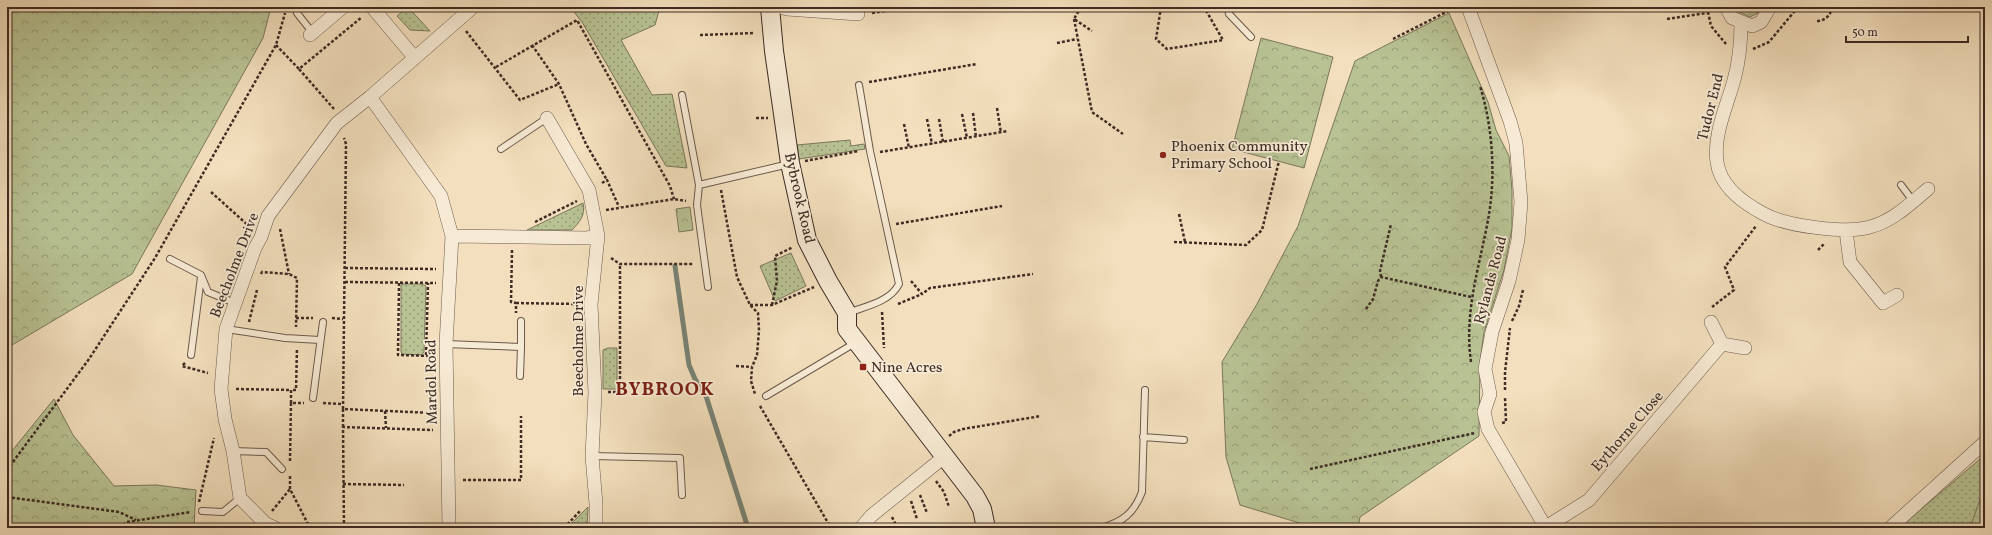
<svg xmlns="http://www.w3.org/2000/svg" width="1992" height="535" font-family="Vollkorn,serif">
	<defs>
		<pattern id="grass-dots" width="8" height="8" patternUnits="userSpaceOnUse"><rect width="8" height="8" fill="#b8c293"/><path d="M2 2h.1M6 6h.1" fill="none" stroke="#979e78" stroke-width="1.8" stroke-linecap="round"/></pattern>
		<pattern id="forest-crowns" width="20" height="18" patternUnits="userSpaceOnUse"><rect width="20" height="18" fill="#b8c293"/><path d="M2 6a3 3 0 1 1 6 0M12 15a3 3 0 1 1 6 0" fill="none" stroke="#979e78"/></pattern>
	</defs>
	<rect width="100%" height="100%" fill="#f3dfbd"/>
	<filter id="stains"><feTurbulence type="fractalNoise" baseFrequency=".005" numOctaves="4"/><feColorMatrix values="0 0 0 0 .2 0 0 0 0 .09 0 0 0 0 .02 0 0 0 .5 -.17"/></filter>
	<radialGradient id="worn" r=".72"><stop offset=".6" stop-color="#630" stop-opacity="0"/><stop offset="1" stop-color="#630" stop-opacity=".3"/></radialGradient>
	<path fill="url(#grass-dots)" stroke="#7b775c" d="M408,7L430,31L410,30L397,16Z
		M570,7H660L655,25L621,40L652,95L672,94L687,168L666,166L582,22Z
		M1734,7H1762L1758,13L1750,17L1737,11Z
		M850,140L851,146L864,144L865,149L799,159L797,145Z
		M583,203C586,215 579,223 572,230H527Z
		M791,253L806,286L775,301L760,266Z
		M403,284H422L426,286L424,352L421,355L402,354L401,351V285Z
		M608,348H617V389H603V350Z
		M1985,454V528H1899L1980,459Z
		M588,507L587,528H567Z"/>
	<path fill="url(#forest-crowns)" stroke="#7b775c" d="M7,7H271L263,38L132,274L7,348Z
		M1449,13L1488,102L1496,130L1509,156L1512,190V228L1504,270L1484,332L1480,362L1479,436L1360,517L1358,528H1316L1240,505L1226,457L1222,362L1257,304L1298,226L1355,61Z
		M1261,38L1333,57L1304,168L1232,149Z
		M690,207L693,230L679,232L676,209Z
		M54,399L73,435L114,486L156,485L196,490L194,528H7V457Z
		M1985,485V528H1970Z"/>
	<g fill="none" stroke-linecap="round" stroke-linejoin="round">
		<path stroke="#778375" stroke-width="5" d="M675,266L689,365L695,379L706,396L748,528"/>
		<g stroke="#6b594b" stroke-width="8">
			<path id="lane" d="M757,7L769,11
				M1227,7L1229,14L1251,37
				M297,13L312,32
				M682,95L699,185L697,205L708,287
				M501,149L547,118
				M699,185L789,164
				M1901,185L1913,201
				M170,259L201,275L208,292L235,303
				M848,313C866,306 890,302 899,284L870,151L859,85
				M226,329L285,338L320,340
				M446,344L521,347V321
				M191,355L201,277
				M520,376L521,347
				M766,396L855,343
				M313,398L323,322
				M1143,437L1184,440
				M233,451L266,452L282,469
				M592,456L680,458L682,495
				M202,511L223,512L240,498
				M1101,528C1123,522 1134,513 1142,492L1145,390"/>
		</g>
		<g stroke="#6b594b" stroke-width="14">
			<path id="street" d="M372,7L414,57
				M781,7L787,9L858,14
				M1468,7L1510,121L1516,143L1521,202L1518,240L1509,281L1492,332L1485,369L1490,394L1484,412L1488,429L1546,528
				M1726,7L1732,18L1752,26L1761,22L1770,7
				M1741,23C1741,41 1739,62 1734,80C1727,106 1713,134 1717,162C1720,186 1743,203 1764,214C1786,226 1847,234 1870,227C1893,221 1911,203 1928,189
				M310,35L343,7
				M370,97L441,196L452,236L446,344L449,528
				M547,118L589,190L598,236L591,304L595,393L592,456L596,504V523L594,528
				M1846,231L1850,262L1883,303L1897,295
				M452,236L587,238L598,236
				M1711,322L1722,344L1745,348
				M1546,527L1589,500L1722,344
				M275,528L266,524L240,498L233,451L225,419L221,389L226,329L255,248L261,237L268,216L337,123L370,97L473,7
				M861,528L871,516L944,457
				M1890,528L1985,442"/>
		</g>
		<g stroke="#3e2c25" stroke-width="20">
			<path id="secondary" d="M770,7L774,51L790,163L807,240L828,281L847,313V329L975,496L982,509L986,528"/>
		</g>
		<path stroke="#3e2c25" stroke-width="2.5" stroke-dasharray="3 2" stroke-linecap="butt" d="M1081,7L1074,19L1092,31
			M1161,7L1156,39L1167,49L1223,40L1204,7
			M1707,7L1711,26L1726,44
			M872,13L910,7
			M1074,19L1092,112L1123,134
			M1667,19L1707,13
			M1817,21C1825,21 1831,15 1832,7
			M466,31L520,100L559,84
			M700,35L755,33
			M1393,39L1454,8
			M1057,43L1077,39
			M276,45L299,69
			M532,45L559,84L586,144L607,180
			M1753,49L1769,42L1798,7
			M496,67L577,20L670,186L674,199
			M869,82L977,64
			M997,108L1001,133
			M334,109L299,69L362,17
			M973,113L976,137
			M962,114L967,138
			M756,118H768
			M927,119L932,144
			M939,119L943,142
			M904,124L909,148
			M880,152L1008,131
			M805,161L859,151
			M602,183L607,180L619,207
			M721,190L737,277L750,305L758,313L759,330L757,355L752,367L751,381L755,394
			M211,192L250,227
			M606,210L674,199L686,201
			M1179,214L1185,242
			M535,222L577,201
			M896,224L1002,206
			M280,229L289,274
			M1174,242L1246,245L1262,230L1279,161
			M512,250L511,302L516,303V313
			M1818,250L1825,243
			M611,258L620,264H694
			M345,268L436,269
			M261,274L262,272L289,274L297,278L296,327
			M1381,277L1380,271L1391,224
			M911,281L922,294L930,288L1033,274
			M345,282L436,283
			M399,283L398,355L433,356
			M516,303L577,304
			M898,304L922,294
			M750,305H772L814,287
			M772,305L777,281L775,256L793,247
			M1712,307L1734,290L1725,267L1756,226
			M1366,309L1373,299L1378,281L1381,277L1471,297
			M882,312L884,348
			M296,318H313
			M332,318L343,319
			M1512,321L1519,306L1523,290
			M249,322L257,290
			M426,355L428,283
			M1471,362C1464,311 1479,269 1488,220C1496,177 1493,128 1480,86
			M185,363L182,366L208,373
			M736,366L752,367
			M236,389L291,390
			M1505,390V372L1510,328
			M608,392H620V264
			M291,403V390H296L297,348
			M323,403L342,404
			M760,406L831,528
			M343,409L346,144L344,138
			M385,411L386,428
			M1502,423L1506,422L1505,397
			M343,427V409L433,413
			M949,436L954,432L963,429L1041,416
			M290,461L291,403H304
			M1310,469L1475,433
			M7,470L89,359L155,258L276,45L285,13
			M290,476V489L310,528
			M463,480H521V416
			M936,481L944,492L949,507
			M343,484L404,485
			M920,495L927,513
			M7,497L119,512L136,520
			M911,501L917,519
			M199,502L214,438
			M272,511L290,489
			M892,517L896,525
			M7,526L8,528
			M119,528L127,522L191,512
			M344,528L343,427L433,430
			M564,528L581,510"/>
		<use href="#lane" stroke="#f7ead4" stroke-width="6"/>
		<use href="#street" stroke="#f7ead4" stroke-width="13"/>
		<use href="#secondary" stroke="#f7ead4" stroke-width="18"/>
	</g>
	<g fill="#8f2418" stroke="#f7ead4" stroke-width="1.5">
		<circle cx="1163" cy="155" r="4"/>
		<rect x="859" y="363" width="8" height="8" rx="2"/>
	</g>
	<g text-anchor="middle" stroke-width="3.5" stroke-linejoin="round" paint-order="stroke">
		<g font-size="15" fill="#3e2c25" stroke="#f7ead4">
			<text transform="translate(1710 107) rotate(-76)" y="5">Tudor End</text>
			<text transform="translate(800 198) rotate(77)" y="5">Bybrook Road</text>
			<text transform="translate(234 265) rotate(-69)" y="5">Beecholme Drive</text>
			<text transform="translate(1490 280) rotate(-75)" y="5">Rylands Road</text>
			<text transform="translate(578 341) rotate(-90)" y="5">Beecholme Drive</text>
			<text transform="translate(431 382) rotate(-91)" y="5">Mardol Road</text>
			<text transform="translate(1627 431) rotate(-49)" y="5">Eythorne Close</text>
		</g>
		<g font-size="15" fill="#3e2c25" stroke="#f7ead4" text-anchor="start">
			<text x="1171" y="151">Phoenix Community<tspan x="1171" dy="17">Primary School</tspan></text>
			<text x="871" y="372">Nine Acres</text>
		</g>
		<g font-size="19" font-weight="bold" letter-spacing="1" fill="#7a1f14" stroke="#f7ead4">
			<text x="665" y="395">BYBROOK</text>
		</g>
	</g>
	<rect width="1992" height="535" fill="none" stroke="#f3dfbd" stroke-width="24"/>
	<rect x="8" y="8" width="1976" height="519" fill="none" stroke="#3e2c25" stroke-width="2"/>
	<rect x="12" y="12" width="1968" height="511" fill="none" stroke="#3e2c25"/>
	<path d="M1846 36v6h122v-6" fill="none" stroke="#3e2c25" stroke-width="2"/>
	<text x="1852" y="36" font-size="12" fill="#3e2c25" stroke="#f7ead4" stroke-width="3" paint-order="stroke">50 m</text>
	<rect width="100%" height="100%" filter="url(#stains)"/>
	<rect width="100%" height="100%" fill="url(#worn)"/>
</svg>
